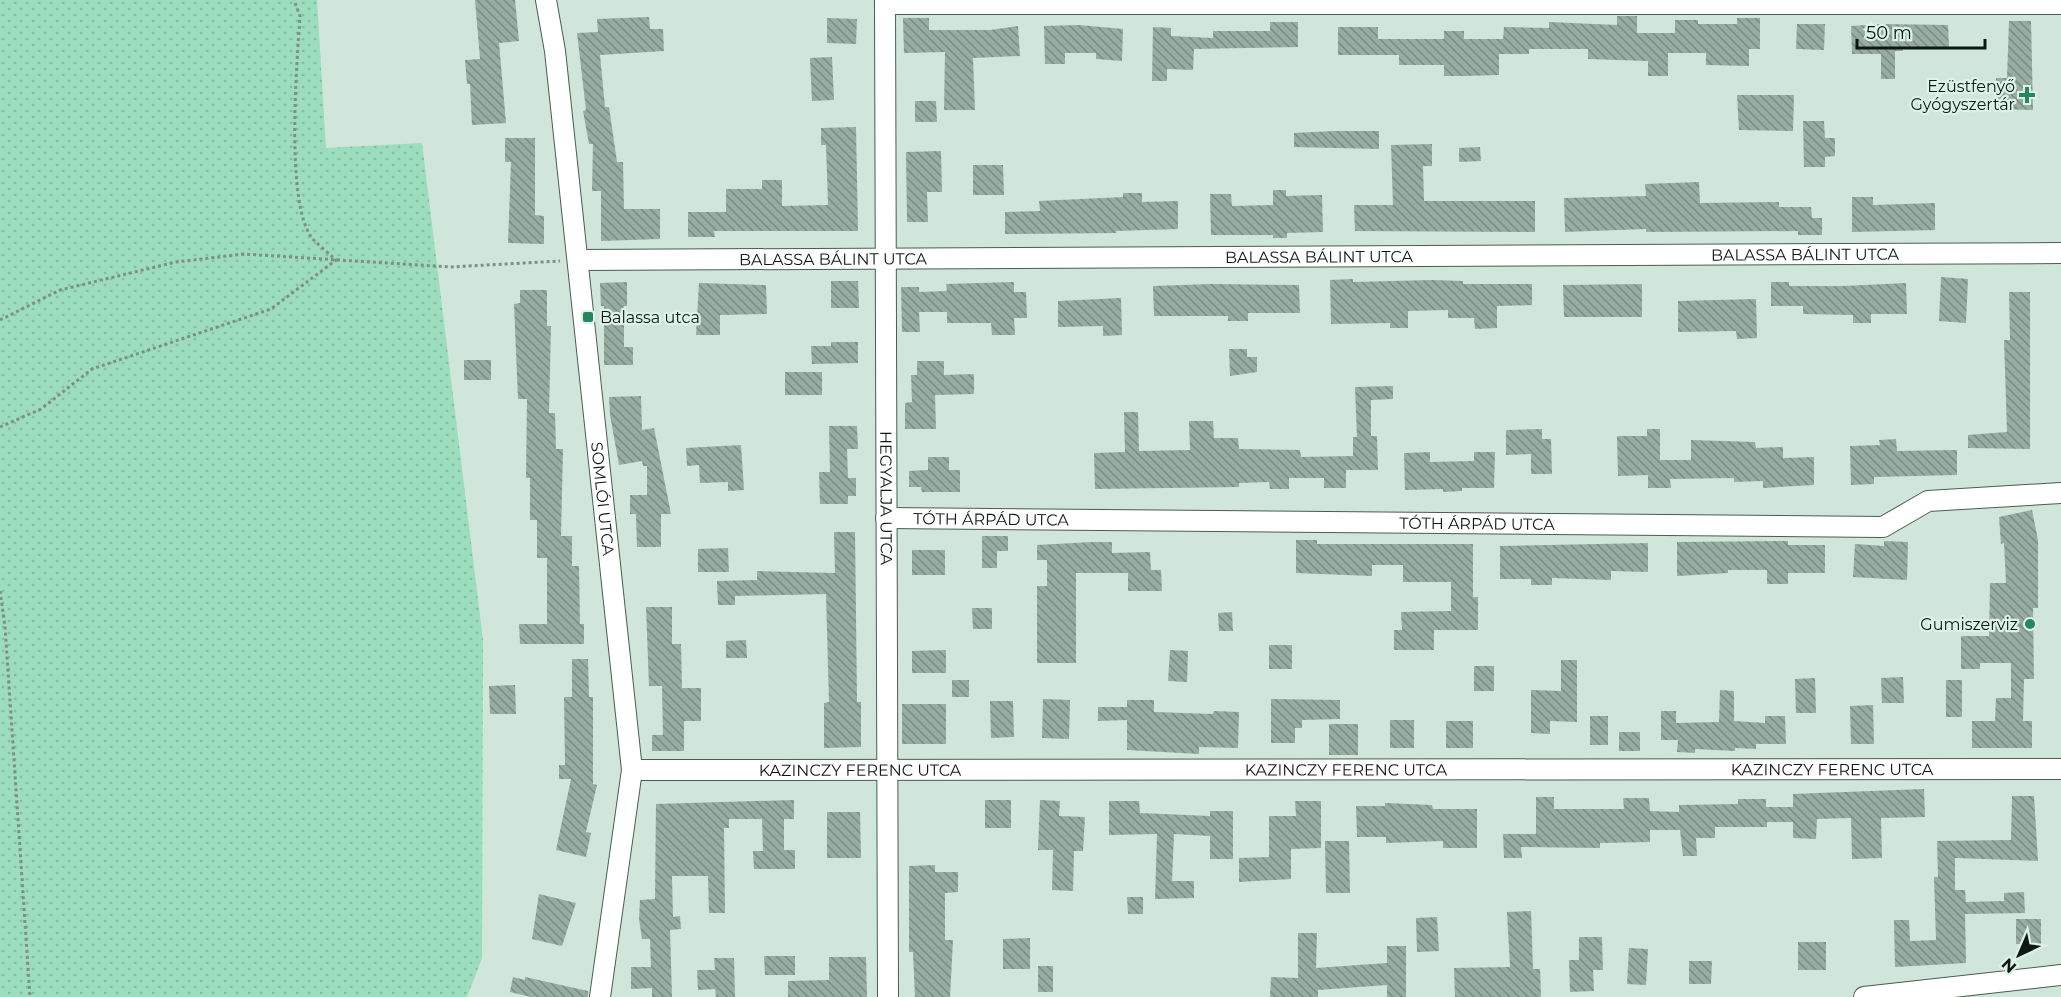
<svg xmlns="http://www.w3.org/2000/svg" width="2061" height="997" font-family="Montserrat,sans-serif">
	<defs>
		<pattern id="green-dots" width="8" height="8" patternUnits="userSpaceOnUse" patternTransform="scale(1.5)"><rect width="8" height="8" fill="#9bddbc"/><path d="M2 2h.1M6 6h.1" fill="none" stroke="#84bda1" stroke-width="1.8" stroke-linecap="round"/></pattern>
		<pattern id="building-back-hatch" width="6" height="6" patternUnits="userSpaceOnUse" patternTransform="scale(1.5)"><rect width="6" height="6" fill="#98ada2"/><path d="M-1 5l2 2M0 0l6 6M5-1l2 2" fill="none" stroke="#7a8c83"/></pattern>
	</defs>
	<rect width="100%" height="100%" fill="#d0e6da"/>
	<path fill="url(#green-dots)" d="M0,0H317L326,148L422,143L483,640L482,958L467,997H0Z"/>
	<path fill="url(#building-back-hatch)" d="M475,0H515L519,41L499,43L506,123L472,125L470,84H467L465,60L480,59Z
		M1617,16H1637V33H1675V20H1698V24H1737V18H1760V49H1749V66L1706,65V53H1668V76H1648V61L1588,59V49H1529V54H1499V75L1464,76H1444V65H1399V55H1338V27H1378V39H1444V31H1464V39H1503L1504,27L1549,28V22L1617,25Z
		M649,17L650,29H663L664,51L600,55L605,107H609L617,162H623L624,209H660V239L601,241V191H592L593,144H589L583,111L586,110L577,33L598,32L597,19Z
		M827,18L857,19L856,44L827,43Z
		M903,18H929V30H990L1018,26L1020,56L973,58L975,110H944L945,52L904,53Z
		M2009,21H2031L2033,110L1995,109L1996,78H2007Z
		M1270,22H1298V47L1194,49L1193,70L1167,69V81H1152L1153,27L1171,28V36L1213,38V31H1270Z
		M1797,24H1825L1824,50L1796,49Z
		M1881,24L1948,25L1949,47L1903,48V51H1895V79H1881V54H1852L1851,26Z
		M1079,25L1123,29L1122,61L1096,59V53H1065V64H1045L1044,26Z
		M832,57L834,100L812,101L810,58Z
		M1737,95H1794L1793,131L1739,130Z
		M915,101H936L937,122H915Z
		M1803,121H1824L1825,138H1835V156L1825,157V167H1804Z
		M856,127L858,231H714L715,237H688V212H726V189H762V180H782V206L828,205L826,145H821V128Z
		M1335,131H1379V149L1294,147V133Z
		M505,138H535V215L544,216V244L508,243L511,162H505Z
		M1432,144V166H1423L1424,201H1535V232L1355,231L1354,205H1393L1391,145Z
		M1480,147L1481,161L1459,162V148Z
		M941,151L942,192H927L928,222H907L906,152Z
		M973,165H1003L1004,195H973Z
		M1699,182L1700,203L1779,202V207H1811L1812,218H1822V235H1798V231L1646,232V229L1565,232L1564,198L1646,196L1645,184Z
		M1273,190H1286V196L1322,195L1323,232L1287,233V238H1273V235H1211L1210,194H1231L1232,206L1273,205Z
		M1123,193H1142V202L1178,201V229L1116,231V233L1005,234V212L1040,211L1039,201L1123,197Z
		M1852,197H1873V205L1935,203V230L1852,232Z
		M1941,277L1968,279L1966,323L1939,321Z
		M1353,279V282L1432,280L1463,281V284H1532V305L1497,306V328L1475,329L1474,318H1448V310L1408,311V328H1390V323L1331,324L1330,280Z
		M831,281H858L859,308H831Z
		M627,282V306H624V347H633V365H604V306H601L600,283Z
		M1014,282V292H1026L1027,318H1014L1015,335H992L991,323H947V312H919L920,332H902L901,287H919V292L947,291L946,284Z
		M1771,282H1789V286H1843L1906,283L1907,314H1871V323H1853V315L1803,314V306H1771Z
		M699,283L766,285L767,314L720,315V335H696Z
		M1211,284L1299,285L1300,313H1248V321H1228V316H1154L1153,286Z
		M1642,284V317H1564L1563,285Z
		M520,290H547V326H551L549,413H555L556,449H563L561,536H572V566H579L580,624H584V644H520L519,624H547V558H537V520H530V478H526L527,399H518L514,304L520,303Z
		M2009,292H2030V449L1968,448V435L2007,432L2004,340H2010Z
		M1121,298L1122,335L1103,336V326L1058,327V301Z
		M1756,299L1757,338L1737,339L1736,331L1678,332V301Z
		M831,342H858V363L812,364L811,346H831Z
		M1229,349H1247V357H1257V372L1230,376Z
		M464,360H491V380H464Z
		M917,361H944V375L974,374V394L935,395L936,429H905V403L912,402L911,375H917Z
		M785,372H822V395H785Z
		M1393,386V399L1371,400V436H1377L1378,470H1346V488H1324V478H1289V489H1270L1269,482L1239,483V487L1095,489L1094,453L1125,452L1124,412H1138L1139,451L1190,450L1189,421H1213L1214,438H1238L1239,449L1300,450L1301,457L1353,456V437H1357L1355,387Z
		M641,396L642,430L654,428L671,514H661V547H637L636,514H630V495H647V466H643L642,461L619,465L610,415L609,397Z
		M829,426H857L858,449H847L848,478H856V496H848V504H820L819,472H830Z
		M1542,429V439H1551L1552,474H1531V454L1506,455V430Z
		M1647,429H1660V460H1691V440L1755,442L1756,448L1783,447V458L1814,457V485L1763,488V481L1734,482V478L1670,479L1671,488H1648V475L1618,476L1617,436H1647Z
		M1896,439L1897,451L1957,450V475L1874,477V484L1851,485L1850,446L1880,445L1879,440Z
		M741,445L744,490L728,491V482L700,483L699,465L687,466L686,448Z
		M1430,452V462L1474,461V452H1495L1494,488H1462V491L1443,492V489L1405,490L1404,453Z
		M928,457H949V470H960V492H922L921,487H909V471L928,470Z
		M2032,510L2038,540V608H2033L2034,679H2024L2023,721H2032V748H1972V721H1995L1996,698H2011V663H1980V669H1961V636H1989L1990,583H2006L2004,543L2001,544L1999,517Z
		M834,532H855L857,702H861V747L824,748V703L829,702L826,594L735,596V605H718L717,581L757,580V571L835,573Z
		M982,536H1008V551H997V568H982Z
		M1296,540H1317V544H1473V597H1478V630H1434V650H1394V630H1402L1401,612L1451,611V582H1403V565H1372V576L1296,573Z
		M1788,541V545H1825V573H1788V584H1767V570H1728V573L1677,576V542Z
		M1884,541L1908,542L1907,580L1853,577L1855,544L1884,546Z
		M1092,542H1112V553L1150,552L1151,570H1161L1162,591H1128V573H1076V663H1037V586H1047V560H1037V545Z
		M1648,543V572L1611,571V580L1552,578V585H1531V579H1500V546Z
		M728,548L729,572H698V549Z
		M912,550H945V575H912Z
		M646,607H672V644H681L682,688H701V721H684V751H652V735H663L662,686H649Z
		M972,608H992V629H973Z
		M1232,612L1233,631H1219L1218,613Z
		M746,640L747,658H726V641Z
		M1269,645H1292V669H1269Z
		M946,650V673H912V651Z
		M1170,650L1188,651L1187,682L1168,681Z
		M572,659H588L589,697H593V784L597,785L586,832L591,833L586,857L556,850L571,779H559V765H565L564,697H572Z
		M1561,660H1577V722L1550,721V734L1531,733V690L1561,691Z
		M1474,666H1494V691H1474Z
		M1903,677L1904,703H1882L1881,678Z
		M1815,678L1816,713H1796L1795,679Z
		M952,680H969V697H952Z
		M1946,680H1962V717H1946Z
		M515,685L516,714H490L489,686Z
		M1720,690L1734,691V721L1765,723V716H1785L1786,744H1756V749L1735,748V751L1695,749V753L1677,752L1678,740H1661V711H1676V723L1719,722Z
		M1043,699L1070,700L1069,739L1042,738Z
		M1271,699L1340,700V719L1302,720V728H1295V743H1271Z
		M1127,700H1154V712L1213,714L1214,711L1239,712L1238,748L1199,747V754L1127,750V720L1098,721V707H1127Z
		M990,701H1013L1014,737L991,738Z
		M902,704H946V744H902Z
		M1873,705L1874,744H1851L1850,706Z
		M1590,716H1608V745H1590Z
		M1390,720H1414V748H1390Z
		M1446,721H1473V748H1446Z
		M1329,724H1358V755H1329Z
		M1619,732H1640V751H1619Z
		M1924,789L1925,817L1881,818L1882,858L1852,859L1851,818L1817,819L1816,839L1793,838V822H1767V827H1715V838H1696L1697,856H1683L1680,830H1650V842L1600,843V848L1521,847L1522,858H1504L1503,834H1536V797H1554V809H1624L1623,798H1649L1650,811L1679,812V805L1738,804V799H1766V807H1793V794Z
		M2012,796H2034L2038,861L1955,858V890H1965L1966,902L2004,901V893L2024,892L2025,913L1965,914L1966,963L1895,967L1894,920H1909L1910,941L1936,940L1934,877H1938L1937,841L2011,840Z
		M794,800V819H784V850H795V869H754L753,851H763L762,819H729V828H724L725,913H709L708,876H672L673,917L680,916L681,929L670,930L672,997H652V988L631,989V967H651L650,939H642L639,919L640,900L655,899L656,804Z
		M985,800H1011V828H985Z
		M1040,800L1060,801L1059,816L1085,817L1083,851H1074L1073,891L1052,890L1053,850H1038Z
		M1109,801H1139L1140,813L1210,816V811H1233V859H1210V836L1174,834L1172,881H1194V898L1155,899L1157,834L1109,835Z
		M1295,801H1321V848L1291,849V879L1239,882V858L1269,857V816H1296Z
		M1385,803L1432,805L1433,809H1477V848H1443V841L1386,843V837H1357L1356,806H1385Z
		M827,812H860L861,858H827Z
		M1325,841H1349L1350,893H1326Z
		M935,865V872H958V892L945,893V940H953L950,997H915L913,952H909V866Z
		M539,894L576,903L562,946L532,939Z
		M1127,897H1143V914H1128Z
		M1531,911L1533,969H1540L1541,997H1455L1454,968L1510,967L1507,912Z
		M1437,917L1439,951L1417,952L1416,918Z
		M2016,919H2041V944H2016Z
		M1298,933H1317L1316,968L1387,963V946H1406V997H1387V985L1318,990V997H1270L1271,977L1298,978Z
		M1579,937H1602L1603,970H1593L1594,991L1570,992L1569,960H1579Z
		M1030,938V969H1003V939Z
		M1798,942H1826V970H1798Z
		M1629,948L1648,949L1646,985L1627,984Z
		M764,956H795V975H765Z
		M829,957H866L867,997H788V981L829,980Z
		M714,958H734L735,997H716L715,989L698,990L697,970H715Z
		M1689,961H1712L1711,984H1689Z
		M1038,966H1053V992H1038Z
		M513,977L525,980V977L588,991V997H531L510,992Z"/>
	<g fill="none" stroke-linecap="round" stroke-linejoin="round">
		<g stroke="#495d52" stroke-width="22">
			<g id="minor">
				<path id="s1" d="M546,0L555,51L632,770L600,997"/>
				<path id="s2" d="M885,0L888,997"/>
				<path d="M885,4H2061"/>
				<path id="s3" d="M578,260L2061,253"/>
				<path id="s4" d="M886,518L1883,527L1928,501L2061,493"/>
				<path id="s5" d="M632,770L2061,769"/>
				<path d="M1864,997L2061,975"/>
			</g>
		</g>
		<path stroke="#7f8f86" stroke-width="3" stroke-dasharray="3 3" stroke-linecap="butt" d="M0,320L60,290L176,262L244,254L451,267L560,261
			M0,427L41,409L92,369L271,309L336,260C329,253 319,246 312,238C285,203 297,62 300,16L294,0
			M0,591L5,626L30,997"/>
		<use href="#minor" stroke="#fff" stroke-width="20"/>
	</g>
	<g fill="#248760" stroke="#ddf3e7" stroke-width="2">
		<path d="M2024 86h6v6h6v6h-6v6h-6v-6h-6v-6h6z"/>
		<rect x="582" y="311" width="12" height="12" rx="3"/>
		<circle cx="2030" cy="624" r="6"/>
	</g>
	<g text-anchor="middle" stroke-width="4.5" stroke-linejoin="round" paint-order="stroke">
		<g font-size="16" fill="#0f1713" stroke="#ddf3e7" text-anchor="end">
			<text x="2015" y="92">Ezüstfenyő<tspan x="2015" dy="18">Gyógyszertár</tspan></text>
			<text x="600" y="323" text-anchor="start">Balassa utca</text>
			<text x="2018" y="630">Gumiszerviz</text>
		</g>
		<g font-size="16" fill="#0f1713" stroke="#ddf3e7">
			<text dy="6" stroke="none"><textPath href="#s3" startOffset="1227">BALASSA BÁLINT UTCA</textPath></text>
			<text dy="6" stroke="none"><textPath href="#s3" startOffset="741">BALASSA BÁLINT UTCA</textPath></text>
			<text dy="6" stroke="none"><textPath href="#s3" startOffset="255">BALASSA BÁLINT UTCA</textPath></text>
			<text dy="6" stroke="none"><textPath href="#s2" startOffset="498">HEGYALJA UTCA</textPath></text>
			<text dy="6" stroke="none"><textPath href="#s1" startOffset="502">SOMLÓI UTCA</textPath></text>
			<text dy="6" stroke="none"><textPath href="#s4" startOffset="105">TÓTH ÁRPÁD UTCA</textPath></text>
			<text dy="6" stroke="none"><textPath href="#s4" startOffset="591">TÓTH ÁRPÁD UTCA</textPath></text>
			<text dy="6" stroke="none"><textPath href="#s5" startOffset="1200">KAZINCZY FERENC UTCA</textPath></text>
			<text dy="6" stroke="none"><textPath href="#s5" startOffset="228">KAZINCZY FERENC UTCA</textPath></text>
			<text dy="6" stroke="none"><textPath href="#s5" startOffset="714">KAZINCZY FERENC UTCA</textPath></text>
		</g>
	</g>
	<g transform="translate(2019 955) rotate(224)" stroke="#ddf3e7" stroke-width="4.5" paint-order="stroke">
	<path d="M0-4.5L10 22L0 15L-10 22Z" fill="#0f1713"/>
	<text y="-9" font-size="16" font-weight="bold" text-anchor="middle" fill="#0f1713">N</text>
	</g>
	<path d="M1857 39v9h128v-9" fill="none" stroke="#0f1713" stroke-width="3"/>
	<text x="1866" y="39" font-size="18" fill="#0f1713" stroke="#ddf3e7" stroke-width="4.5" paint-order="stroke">50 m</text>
</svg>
